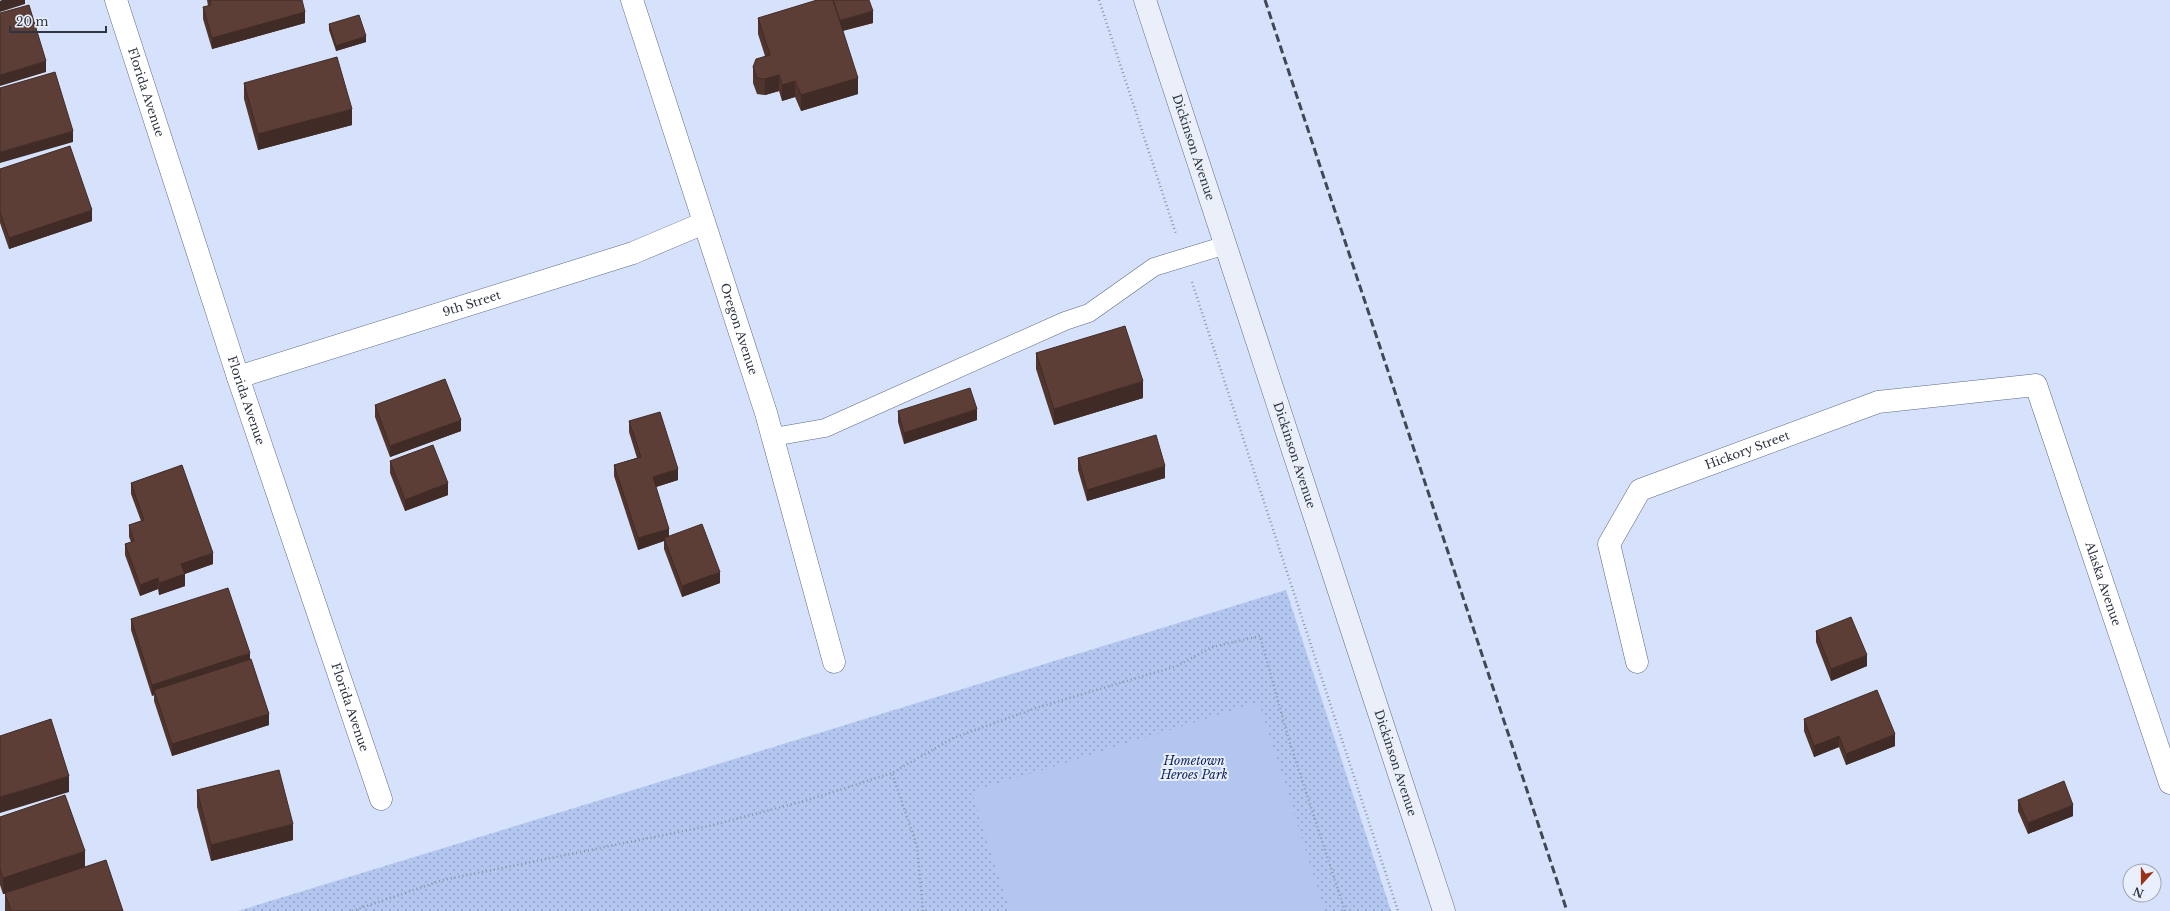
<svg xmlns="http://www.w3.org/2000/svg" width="2170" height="911" font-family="'Libre Baskerville',serif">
	<defs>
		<pattern id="park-dots" width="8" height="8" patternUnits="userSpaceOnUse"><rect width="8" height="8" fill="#b2c6ef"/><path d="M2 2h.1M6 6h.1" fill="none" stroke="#91a2c3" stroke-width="1.8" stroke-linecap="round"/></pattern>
	</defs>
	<rect width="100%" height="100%" fill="#d6e2fb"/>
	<path fill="url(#park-dots)" d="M1286,590L1391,911H238Z"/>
	<path fill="#b2c6ef" d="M1259,702L1325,911H1010L972,792Z"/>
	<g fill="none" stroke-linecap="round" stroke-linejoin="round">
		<g stroke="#5d6a84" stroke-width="19">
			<path id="lane" d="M773,437L825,428L1065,321L1089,313L1154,267L1226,245"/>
		</g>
		<g stroke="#5d6a84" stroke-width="23">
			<g id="street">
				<path id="s1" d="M116,0L238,377L381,799"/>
				<path id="s2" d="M632,0L766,413L834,662"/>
				<path id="s3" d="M238,377L633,253L704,223"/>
				<path id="s4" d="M1637,662L1609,544L1640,490L1878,402L2036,385L2170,783"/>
			</g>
		</g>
		<g stroke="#5d6a84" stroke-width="23">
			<g id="secondary">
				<path id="s5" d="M1145,0L1444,911"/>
			</g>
		</g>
		<path stroke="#8a94a7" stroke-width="2.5" stroke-dasharray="1 3" stroke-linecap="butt" d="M1099,0L1176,234
			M1192,282L1398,911
			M352,911L443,880L713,825L808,800L892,773
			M923,911L917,846L892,773L953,738L1036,708L1177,666L1212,647L1260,636L1288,737L1345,911"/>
		<use href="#lane" stroke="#fff" stroke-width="18"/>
		<use href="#street" stroke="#fff" stroke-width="22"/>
		<use href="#secondary" stroke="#eaeffa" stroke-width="22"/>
		<path stroke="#414855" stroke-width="3" stroke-dasharray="8 4" stroke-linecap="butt" d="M1265,0L1567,911"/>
	</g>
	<path fill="#50352e" d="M207,0H302L305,23L212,49L203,19V7L208,6Z
		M758,18L873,23L843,31L858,94L801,111L795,97L782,101L779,91L765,95L757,94L753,83V67L765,56L758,34Z
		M329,24L366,42L336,51L329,30Z
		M244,83L352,125L258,150L244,99Z
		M0,169L92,221L9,249L0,223Z
		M1036,353L1143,398L1054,425L1036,369Z
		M375,405L461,431L390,457L375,417Z
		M898,411L977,420L904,444L898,422Z
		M629,421L678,480L656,487L669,536L720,583L682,597L664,549V541L638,550L614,476V465L637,458L629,432Z
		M1078,458L1165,478L1087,501L1078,470Z
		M390,461L448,495L405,511L390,473Z
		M131,483L213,564L185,574V586L159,595L158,589L140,596L125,555V544L131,542L129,537V525L141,521L131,494Z
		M131,619L250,660L269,725L172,756L154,701V695L152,696L131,630Z
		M1816,631L1867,666L1831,681L1816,642Z
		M1804,719L1895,746L1846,765L1839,747L1814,757L1804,731Z
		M197,790L293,840L211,861L197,807Z
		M2018,800L2073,816L2028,834L2018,811Z
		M0,817L85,867L123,911H5V894H3L0,885Z"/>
	<path fill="#412b26" d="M2,0H25V4L0,12V1Z
		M873,11V23L837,32V21Z
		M305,12V23L212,49V38Z
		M366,36V42L336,51V46Z
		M46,61V72L0,86V75Z
		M779,75V91L765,95V79Z
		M858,78V94L801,111V95Z
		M795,81V97L782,101V85Z
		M352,109V125L258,150V134Z
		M73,131V142L0,163V152Z
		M92,210V221L9,249V238Z
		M1143,381V398L1054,425V409Z
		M977,409V420L904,444V433Z
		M461,420V431L390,457V446Z
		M1165,466V478L1087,501V490Z
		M678,469V480L653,488V477Z
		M448,483V495L405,511V500Z
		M669,529V540L664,538V541L638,550V538Z
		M213,553V564L181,575V564Z
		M720,572V583L682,597V586Z
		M185,574V586L159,595V583Z
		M158,578V589L140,596V585Z
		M250,653V664L154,690V695L152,696V685Z
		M1867,655V666L1831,681V669Z
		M269,714V725L172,756V744Z
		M1895,734V746L1846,765V754Z
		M1839,736V747L1814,757V746Z
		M69,776V792L0,813V797Z
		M2073,805V816L2028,834V823Z
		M293,824V840L211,861V845Z
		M85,851V867L3,894V878Z"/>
	<path fill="#5d3e36" stroke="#412b26" d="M210,0H302L305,12L212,38L203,7L211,5Z
		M817,0H833L858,78L801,95L795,81L782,85L779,75L765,79L757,78L753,67L756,59L770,55L758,18Z
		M833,0H869L873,11L840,20Z
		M29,5L46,61L0,75V13Z
		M359,15L366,36L336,46L329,24Z
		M337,57L352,109L258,134L244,83Z
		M55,72L73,131L0,152V88Z
		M70,146L92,210L9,238L0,212V169Z
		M1125,326L1143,381L1054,409L1036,353Z
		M445,379L461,420L390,446L375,405Z
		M970,388L977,409L904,433L898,411Z
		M660,412L678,469L653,477L669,529L638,538L614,465L641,457L629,421Z
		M1156,435L1165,466L1087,490L1078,458Z
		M433,445L448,483L405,500L390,461Z
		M182,465L213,553L181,564L185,574L159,583L158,578L140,585L125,544L134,541L129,525L144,520L131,483Z
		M702,524L720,572L682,586L664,538Z
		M228,588L250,653L152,685L131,619Z
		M1851,617L1867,655L1831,669L1816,631Z
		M251,659L269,714L172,744L154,690Z
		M1877,690L1895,734L1846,754L1839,736L1814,746L1804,719Z
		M51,719L69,776L0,797V736Z
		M279,770L293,824L211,845L197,790Z
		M2064,781L2073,805L2028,823L2018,800Z
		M65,795L85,851L3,878L0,869V817Z
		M106,860L123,911H11L5,893Z"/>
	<g text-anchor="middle" stroke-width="4" stroke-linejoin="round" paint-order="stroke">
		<g font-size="12" fill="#2e3440" stroke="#e9effc">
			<text dy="4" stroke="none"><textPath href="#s1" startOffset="97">Florida Avenue</textPath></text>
			<text dy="4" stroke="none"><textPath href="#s5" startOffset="155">Dickinson Avenue</textPath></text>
			<text dy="4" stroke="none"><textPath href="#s3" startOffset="245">9th Street</textPath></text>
			<text dy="4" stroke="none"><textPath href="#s2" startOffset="346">Oregon Avenue</textPath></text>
			<text dy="4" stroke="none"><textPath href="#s1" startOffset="421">Florida Avenue</textPath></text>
			<text dy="4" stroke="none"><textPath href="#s4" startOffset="298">Hickory Street</textPath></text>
			<text dy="4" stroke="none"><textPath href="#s5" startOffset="479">Dickinson Avenue</textPath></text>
			<text dy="4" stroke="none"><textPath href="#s4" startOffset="806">Alaska Avenue</textPath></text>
			<text dy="4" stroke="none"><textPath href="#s1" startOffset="745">Florida Avenue</textPath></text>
			<text dy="4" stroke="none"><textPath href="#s5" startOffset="803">Dickinson Avenue</textPath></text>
		</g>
		<g font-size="12" font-style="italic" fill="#10265a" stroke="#e9effc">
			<text x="1194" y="765">Hometown<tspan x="1194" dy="14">Heroes Park</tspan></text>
		</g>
	</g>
	<g transform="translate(2142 883) rotate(201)"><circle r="19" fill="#e9effc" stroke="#9ea4b1"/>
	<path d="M0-3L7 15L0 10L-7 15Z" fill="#9a3217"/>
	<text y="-6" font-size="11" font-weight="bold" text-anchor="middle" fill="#2e3440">N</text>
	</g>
	<path d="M10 26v6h96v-6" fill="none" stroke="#2e3440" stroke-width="2"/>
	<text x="16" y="26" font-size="12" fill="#2e3440" stroke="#e9effc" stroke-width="3" paint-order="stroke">20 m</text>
</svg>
